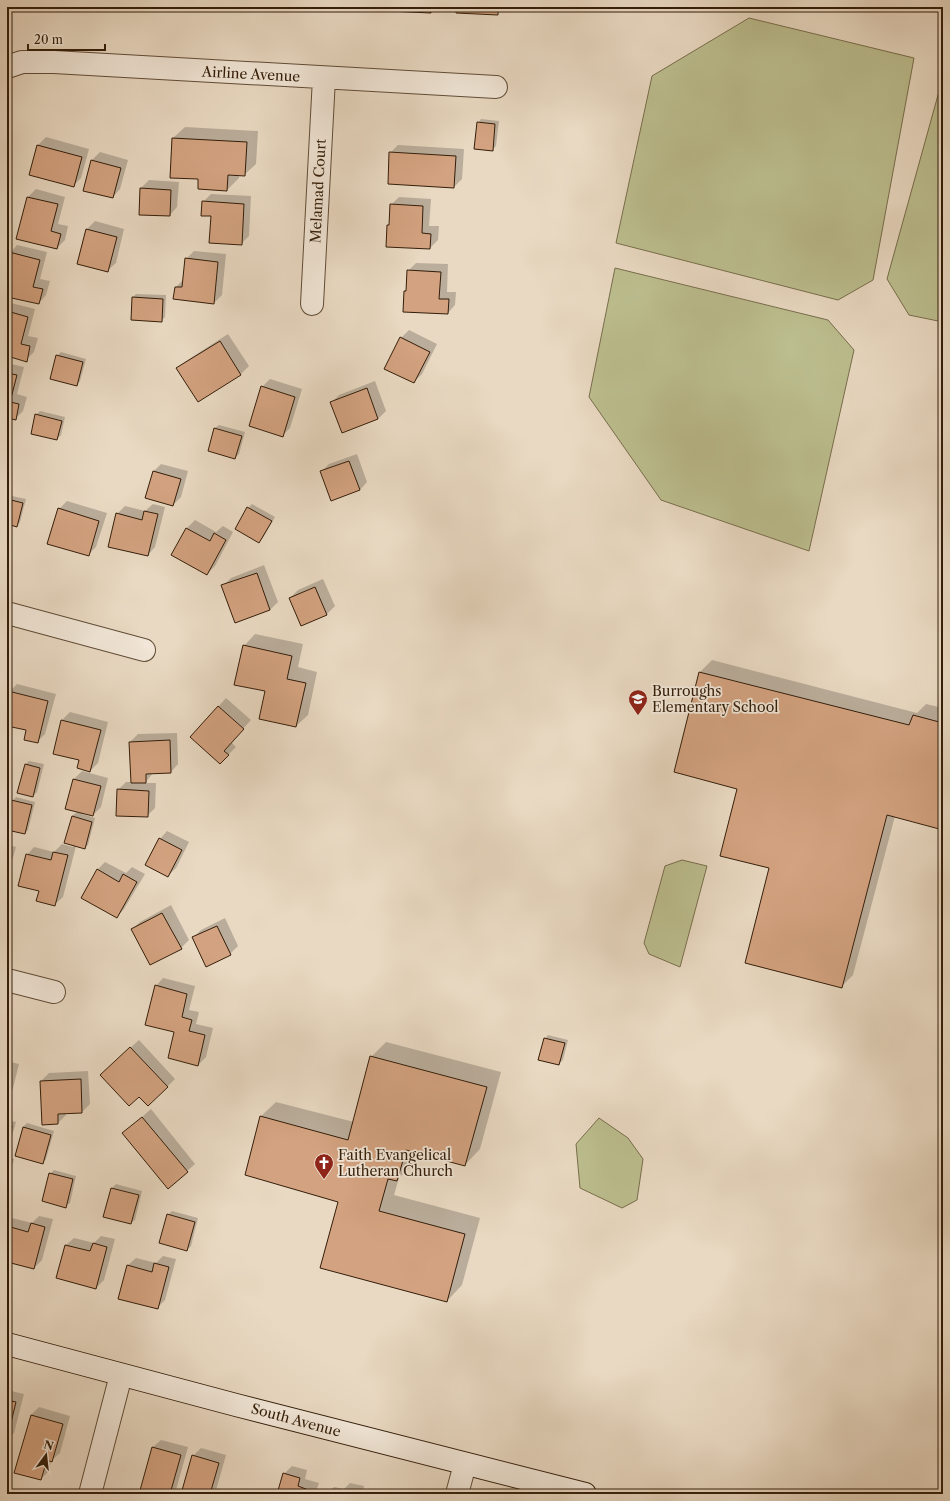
<svg xmlns="http://www.w3.org/2000/svg" width="950" height="1501" font-family="'Libre Caslon Text',serif">
	<rect width="100%" height="100%" fill="#e9d9c2"/>
	<filter id="stains"><feTurbulence type="fractalNoise" baseFrequency=".005" numOctaves="4"/><feColorMatrix values="0 0 0 0 .2 0 0 0 0 .09 0 0 0 0 .02 0 0 0 .5 -.17"/></filter>
	<radialGradient id="worn" r=".72"><stop offset=".6" stop-color="#630" stop-opacity="0"/><stop offset="1" stop-color="#630" stop-opacity=".3"/></radialGradient>
	<path fill="#bcbe8f" stroke="#786e4c" d="M749,18L914,58L873,280L838,300L616,243L652,76Z
		M943,77V322L909,315L887,279Z
		M615,268L828,320L854,350L809,551L661,500L589,397Z
		M682,860L707,866L680,967L649,954L644,943L665,866Z
		M599,1118L628,1138L643,1159L637,1200L622,1208L580,1188L576,1144Z"/>
	<path fill="#0003" d="M390,7H436L431,12Z
		M457,7H505L497,14Z
		M481,119L499,121L496,146L492,150L478,123Z
		M185,127L258,131L256,164L244,175H239V178L227,190L199,179L173,138Z
		M46,137L89,149L81,178L73,186L30,174L38,145Z
		M398,145L464,149L462,179L454,187L390,153Z
		M100,152L128,160L120,189L113,197L84,190L92,160Z
		M149,180L179,182L177,207L170,215L140,214L141,188Z
		M36,189L65,197L58,224L68,226L65,240L57,248L17,238L28,197Z
		M211,194L251,196L249,236L241,244L212,215L203,202Z
		M399,197L431,199L429,226H439L438,240L430,248L387,246L388,226L390,223L391,205Z
		M95,221L124,229L116,263L108,270L87,229Z
		M17,245L47,252L40,279L50,281L46,295L39,303L7,296V263L10,253Z
		M194,251L226,254L222,295L214,303L176,287L183,280L186,259Z
		M416,263L448,264L447,292H456L455,305L448,313L405,291L407,289L408,271Z
		M136,294L166,295L165,317L161,321L133,297Z
		M7,302L35,309L28,336L38,338L34,352L26,360L7,355Z
		M409,330L437,344L422,374L414,382L401,338Z
		M228,334L249,366L241,374L198,401L178,369L186,361Z
		M61,352L86,359L80,381L77,385L57,356Z
		M7,363L24,367L17,394L27,397L23,411L15,419L7,417Z
		M270,379L302,389L290,428L282,436L262,387Z
		M375,381L386,411L378,419L342,432L331,403L339,395Z
		M40,411L65,417L61,435L57,439L36,415Z
		M219,425L245,432L239,454L235,458L209,451L215,428Z
		M357,454L367,482L360,490L321,472L329,464Z
		M161,464L188,471L181,497L173,505L153,472Z
		M7,495L26,499L20,522L17,526L7,523Z
		M67,501L107,513L96,547L88,555L59,509Z
		M153,504L165,507L155,547L148,555L117,514L125,506L145,511Z
		M252,504L275,517L263,538L259,542L248,508Z
		M195,520L216,532L223,526L233,532L215,566L207,574L172,555L187,528Z
		M264,565L278,602L270,610L223,586L231,578Z
		M323,579L335,606L327,614L302,625L290,598L298,590Z
		M255,634L303,644L298,667L317,672L308,715L296,726L267,690L244,646Z
		M712,660L917,713L926,704L943,708V829L895,816L853,975L841,987L738,788L675,772L700,672Z
		M17,684L56,694L45,734L37,742L27,730L7,725V701L9,692Z
		M226,698L251,720L231,742L236,747L228,755L191,737Z
		M70,712L108,722L98,763L90,771L80,759L54,753L62,720Z
		M177,733L178,764L171,772L153,773L145,783H156L155,808L147,816L118,790L126,782H132L130,742L138,734Z
		M29,761L44,764L37,792L33,796L26,764Z
		M82,771L108,778L101,807L93,815L83,813L82,814L95,818L88,845L84,848L76,846L63,897L55,904L40,890L27,855L34,847L54,852L62,844L73,847L72,816L78,811L67,809L74,779Z
		M16,797L35,802L28,830L25,833L7,829V821L12,801Z
		M167,831L189,842L176,868L168,876L160,839Z
		M7,845L16,847L7,879Z
		M105,862L126,873L132,867L145,874L124,909L117,917L97,870Z
		M171,905L189,940L181,948L132,929L140,922Z
		M225,918L238,946L230,954L193,938L201,930Z
		M163,978L195,986L189,1010L199,1012L196,1024L213,1028L206,1057L198,1065L175,1032L156,986Z
		M548,1035L568,1040L563,1060L559,1064L545,1039Z
		M139,1040L175,1079L167,1087L109,1067Z
		M386,1042L501,1072L480,1149L465,1165L416,1152L412,1165L399,1178L394,1195L480,1218L462,1285L447,1301L339,1201L260,1117L276,1102L354,1122L371,1057Z
		M7,1061L19,1064L9,1104L7,1106Z
		M88,1071L90,1104L82,1112L66,1113V1115L58,1123L43,1124L41,1081L49,1073Z
		M151,1109L195,1164L187,1171L124,1133Z
		M7,1120L16,1122L9,1146L7,1148Z
		M27,1123L54,1131L46,1159L43,1163L16,1155L23,1127Z
		M7,1157L14,1159L7,1185Z
		M54,1170L76,1176L70,1203L66,1206L50,1174Z
		M116,1184L142,1191L135,1220L131,1223L104,1216L112,1188Z
		M172,1211L198,1218L191,1246L187,1250L168,1215Z
		M39,1216L53,1219L42,1260L34,1268L7,1261V1223L12,1218L32,1223Z
		M101,1236L115,1239L104,1280L96,1288L66,1245L74,1238L94,1243Z
		M163,1256L176,1259L165,1300L157,1308L128,1265L136,1258L156,1263Z
		M7,1390L24,1394L14,1433L7,1440Z
		M39,1407L70,1416L60,1453L51,1461L49,1471L41,1479L31,1415Z
		M161,1440L188,1447L176,1490L172,1494H140L153,1447Z
		M201,1448L226,1455L215,1494H182L193,1456Z
		M292,1466L307,1470L305,1479L319,1483L315,1494H278L284,1474Z
		M350,1483L364,1486L362,1494H327L334,1487L344,1489Z"/>
	<path fill="#d3a280" stroke="#331d09" d="M389,7H431V13L389,11Z
		M456,7H498V15L456,13Z
		M477,122L495,124L493,151L474,149Z
		M172,138L247,142L245,176L228,175L227,191L198,189V179L170,178Z
		M37,145L82,157L74,187L29,175Z
		M389,152L456,156L454,188L388,184Z
		M91,160L121,168L113,198L83,191Z
		M140,188L171,190L170,216L139,215Z
		M27,197L58,204L51,231L61,234L57,249L16,239Z
		M202,201L244,204L242,245L209,243L211,216H201Z
		M390,204L423,206L422,233L431,234L430,249L386,247L387,225H389Z
		M86,229L117,237L108,272L77,264Z
		M9,252L40,260L33,287L43,289L39,304L7,297V259Z
		M185,258L218,262L214,304L173,299L175,287H182Z
		M407,270L441,272L439,299H449L448,314L403,312L404,291H406Z
		M132,297L163,299L162,322L131,320Z
		M7,311L28,317L21,344L30,346L27,362L7,356Z
		M400,337L430,352L414,383L384,369Z
		M220,341L241,375L198,402L176,368Z
		M56,355L83,362L77,386L50,379Z
		M7,373L17,375L10,402L19,404L16,420L7,418Z
		M261,386L295,397L283,437L249,426Z
		M367,388L378,419L342,433L330,402Z
		M35,414L62,421L57,440L31,434Z
		M214,428L242,436L235,459L208,451Z
		M349,461L360,490L331,501L320,471Z
		M153,471L181,479L173,506L145,498Z
		M7,499L23,503L17,527L7,524Z
		M247,507L272,521L259,543L235,529Z
		M58,508L99,521L89,556L47,544Z
		M144,511L158,514L148,556L108,547L116,513L142,520Z
		M186,528L210,541L214,533L226,540L207,575L171,555Z
		M257,573L270,610L235,623L221,585Z
		M315,587L327,615L301,626L289,598Z
		M243,645L292,656L287,679L306,683L296,727L259,719L265,691L234,685Z
		M699,672L909,725L913,715L943,723V830L887,815L842,988L745,963L769,868L720,856L737,789L674,772Z
		M8,691L48,701L38,743L24,740L26,730L7,726V697Z
		M218,706L244,729L224,751L229,755L220,764L190,737Z
		M61,720L101,730L90,772L77,768L79,760L53,754Z
		M170,740L171,773L146,774V783H131L129,742Z
		M25,764L40,768L33,797L17,793Z
		M73,779L101,786L93,816L65,809Z
		M117,789L149,791L148,817L116,816Z
		M11,800L32,805L25,834L7,830V817Z
		M72,816L92,822L85,849L64,843Z
		M159,838L182,850L168,877L145,865Z
		M53,852L68,855L55,906L36,901L39,891L18,886L26,854L51,860Z
		M97,869L119,882L123,874L137,882L117,918L81,898Z
		M162,913L182,949L150,965L131,929Z
		M217,926L231,955L206,967L192,937Z
		M155,985L187,994L182,1017L192,1020L189,1031L205,1035L198,1066L168,1058L174,1032L145,1025Z
		M544,1038L565,1043L559,1065L538,1060Z
		M130,1047L168,1087L148,1106L139,1097L129,1106L100,1075Z
		M370,1056L487,1087L465,1166L406,1150L397,1181L388,1179L379,1211L465,1234L447,1302L320,1268L338,1202L245,1175L260,1116L348,1140Z
		M7,1071L11,1072L7,1089Z
		M81,1079L82,1113L58,1114V1124L42,1125L40,1081Z
		M142,1117L188,1172L168,1189L122,1133Z
		M7,1124L12,1126L7,1146Z
		M23,1127L51,1135L43,1164L15,1156Z
		M7,1161L11,1162L7,1178Z
		M49,1173L73,1179L66,1208L42,1201Z
		M111,1188L139,1195L131,1224L103,1217Z
		M167,1214L195,1222L187,1251L159,1243Z
		M31,1223L45,1227L34,1269L7,1262V1226L28,1232Z
		M93,1243L107,1247L96,1289L56,1278L65,1245L90,1251Z
		M154,1263L169,1267L158,1309L118,1299L127,1265L152,1272Z
		M7,1400L16,1402L7,1439Z
		M31,1415L63,1424L52,1462L47,1460L41,1480L14,1473Z
		M152,1447L181,1455L170,1494H139Z
		M192,1455L219,1463L210,1494H181Z
		M283,1473L300,1478L298,1486L311,1491L310,1494H277Z
		M341,1490L356,1494H340Z"/>
	<g fill="none" stroke-linecap="round" stroke-linejoin="round">
		<g stroke="#604c37" stroke-width="24">
			<path id="street" d="M7,67L22,62H54L496,87
				M312,304L324,78
				M7,613L144,650
				M7,980L54,992
				M90,1494L121,1375
				M457,1494L465,1464"/>
		</g>
		<g stroke="#331d09" stroke-width="24">
			<path id="secondary" d="M7,1344L236,1405L585,1494"/>
		</g>
		<use href="#street" stroke="#f1e6d7" stroke-width="22"/>
		<use href="#secondary" stroke="#f1e6d7" stroke-width="22"/>
	</g>
	<defs>
		<g id="school-pin" transform="scale(1)"><path d="M0 17L-7.5 6A9.5 9.5 0 1 1 7.5 6Z" fill="#8f2418" stroke="#f1e6d7"/><path d="M0-5L7-2L0 1L-7-2ZM-4 1L0 2.5L4 1V4Q0 6-4 4Z" fill="#fff"/></g>
		<g id="church-pin" transform="scale(1)"><path d="M0 17L-7.5 6A9.5 9.5 0 1 1 7.5 6Z" fill="#8f2418" stroke="#f1e6d7"/><path d="M-1.2-6h2.4v3.5h3.3v2.4h-3.3V6h-2.4V-.1h-3.3v-2.4h3.3Z" fill="#fff"/></g>
	</defs>
	<g fill-rule="evenodd">
		<use href="#school-pin" x="638" y="699"/>
		<use href="#church-pin" x="324" y="1163"/>
	</g>
	<g text-anchor="middle" stroke-width="3.5" stroke-linejoin="round" paint-order="stroke">
		<g font-size="14" fill="#331d09" stroke="#f1e6d7">
			<text transform="translate(251 74) rotate(3)" y="5">Airline Avenue</text>
			<text transform="translate(318 191) rotate(-87)" y="5">Melamad Court</text>
			<text transform="translate(296 1420) rotate(15)" y="5">South Avenue</text>
		</g>
		<g font-size="14" fill="#331d09" stroke="#f1e6d7" text-anchor="start">
			<text x="652" y="696">Burroughs<tspan x="652" dy="16">Elementary School</tspan></text>
			<text x="338" y="1160">Faith Evangelical<tspan x="338" dy="16">Lutheran Church</tspan></text>
		</g>
	</g>
	<rect width="950" height="1501" fill="none" stroke="#e9d9c2" stroke-width="24"/>
	<rect x="8" y="8" width="934" height="1485" fill="none" stroke="#331d09" stroke-width="2"/>
	<rect x="12" y="12" width="926" height="1477" fill="none" stroke="#331d09"/>
	<g transform="translate(46 1455) rotate(15)" stroke="#f1e6d7" stroke-width="3" paint-order="stroke">
	<path d="M0-3L7 15L0 10L-7 15Z" fill="#331d09"/>
	<text y="-6" font-size="11" font-weight="bold" text-anchor="middle" fill="#331d09">N</text>
	</g>
	<path d="M28 44v6h77v-6" fill="none" stroke="#331d09" stroke-width="2"/>
	<text x="34" y="44" font-size="12" fill="#331d09" stroke="#f1e6d7" stroke-width="3" paint-order="stroke">20 m</text>
	<rect width="100%" height="100%" filter="url(#stains)"/>
	<rect width="100%" height="100%" fill="url(#worn)"/>
</svg>
